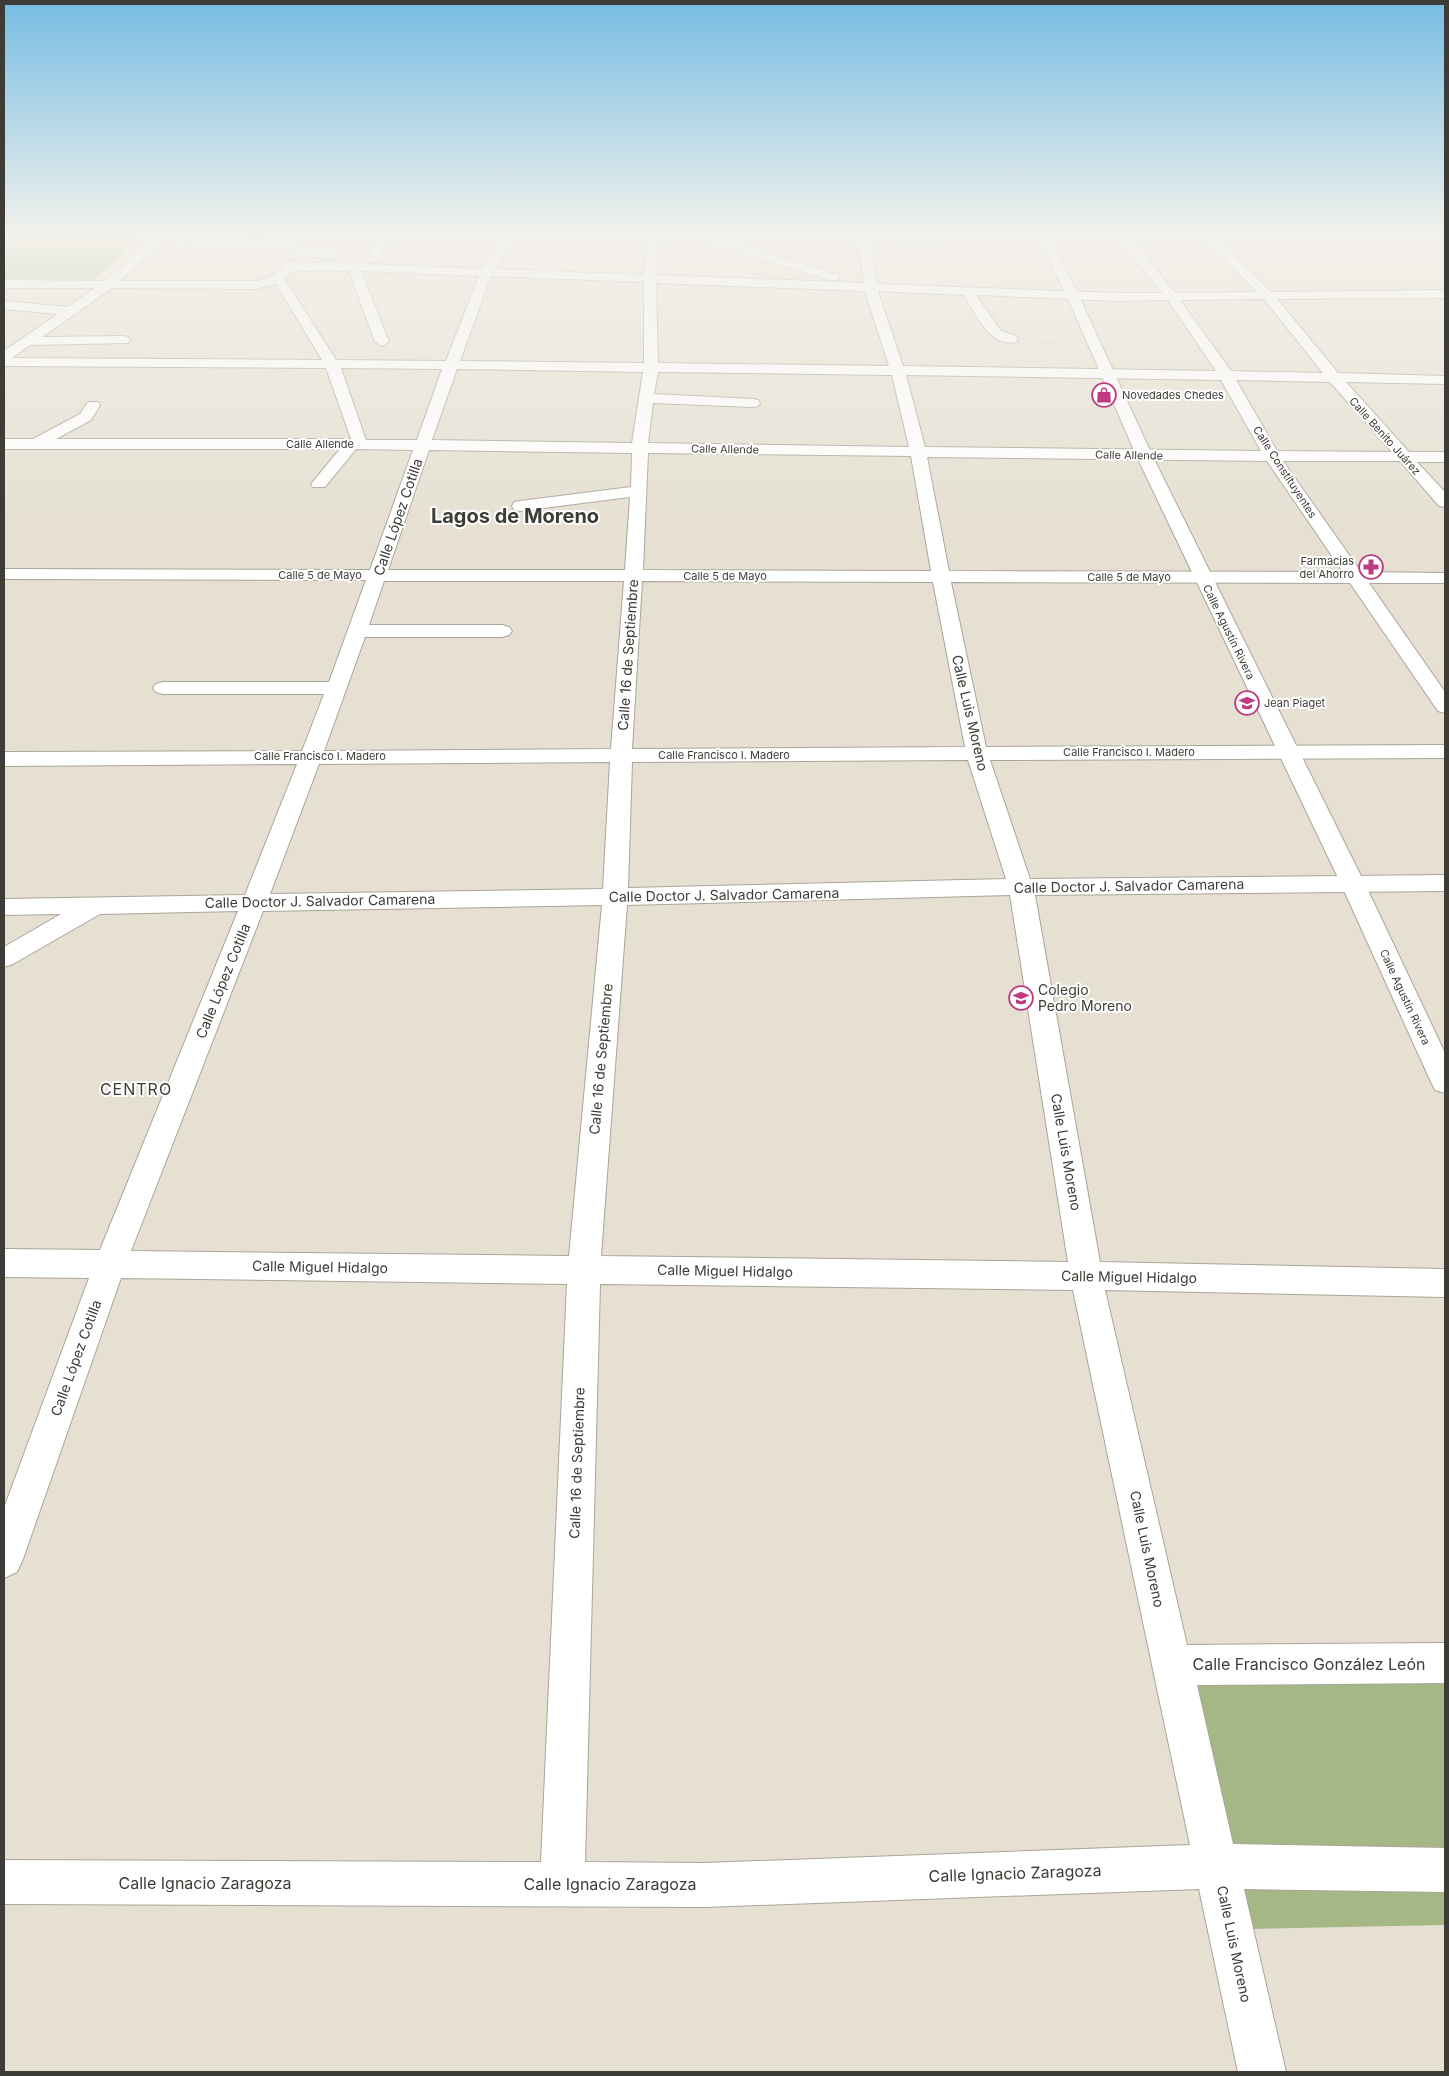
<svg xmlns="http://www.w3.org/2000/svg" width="1449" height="2076" font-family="Inter,sans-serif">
	<rect width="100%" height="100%" fill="#e5e0d2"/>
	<path fill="#a4b785" d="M4,235H144L90,283L4,282Z
		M1445,1645V1925L1250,1929L1181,1651Z"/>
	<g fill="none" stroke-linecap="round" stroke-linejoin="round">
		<g stroke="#aaa598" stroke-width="2">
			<path id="minor" d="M156,235L278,241C287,243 296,246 305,249C315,252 331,247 339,255L333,259L302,256L278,247L161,243L120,281H255C261,280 266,280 271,276C280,271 283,259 295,261L297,264L322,262L482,269L503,235H514L494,269L644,275L648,241L548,238L542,235H659L656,275L864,283L858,235H869L877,284L1118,293H1162L1116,235H1128L1175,293L1257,292L1201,235H1213L1271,292L1445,290V298L1277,299L1338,373L1445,376V384L1346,382L1409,452H1445V462H1417L1445,492V507L1439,506L1400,461H1283L1361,572L1445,573V583H1369L1445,692V713L1438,711L1350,583L951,582L986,747L1445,745V758L990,760L1030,879L1445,875V891L1035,895L1100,1262L1445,1269V1297L1105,1290L1187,1645L1445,1643V1683L1197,1685L1233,1844L1445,1848V1892L1244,1889L1286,2072H1238L1199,1889L705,1907L4,1904V1860L541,1862L567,1284L121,1278L23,1559L17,1572L4,1578V1508L89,1278L4,1277V1249L100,1250L238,911L100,914L13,964L4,967V947L61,914L4,915V899L245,895L297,764L4,766V752L302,751L324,694H163L156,692L153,688L156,684L163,682H329L366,580L4,579V569L370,570L413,450L356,449L325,487H313L311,484L340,449H4V439H33L80,414L88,402H98L100,405L91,420L56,439H351L326,368L4,366V351L58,314L4,309V301L68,307L95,288H4V280L105,281ZM322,270L349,271L375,342L382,346L389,342L361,271L479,276L446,361L336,360L284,278L290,272ZM491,276L644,282V363L460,361ZM656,283L865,291L889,366L658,363ZM276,284L322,360L12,358L30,345L128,343L130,340L128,337L123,336L42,337L112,288L255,289ZM878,291L964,295C975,312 989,348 1016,342L1018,339L1016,336L1001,331L976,295L1118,301L1168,300L1216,371L903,366ZM1264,299L1323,373L1231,371L1180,300ZM341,368L442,369L417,440H366ZM457,369L643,372L632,443L432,440ZM658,372L892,375L909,447L648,443L653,403L753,407L758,406L760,403L758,400L753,399L654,394ZM906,375L1221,380L1261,451L925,447ZM1236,380L1330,382L1392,452L1277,451ZM429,450L632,453L631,487L520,501L514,502L512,506L514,510L520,511L630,497L625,570H388ZM648,453L911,456L931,571L643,570ZM927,457L1267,461L1343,572L949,571ZM384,581H624L611,749L324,751L365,637H502L509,635L512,631L509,627L502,625H369ZM642,581L933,582L965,747L632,749ZM968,760L1006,879L628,888L632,762ZM610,762L603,889L270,894L319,764ZM1010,895L1068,1262L601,1256L627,905ZM602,905L569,1256L131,1251L263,911ZM600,1284L1073,1290L1190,1845L705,1863L585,1862Z
				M379,235H390L377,262H369L367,259Z
				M688,235H705L837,274L839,277L837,280H829L690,237Z"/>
		</g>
		<g stroke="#aaa598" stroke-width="2">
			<path id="major" d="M1044,235L1050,238L1079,296L1152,455L1365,884L1445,1053V1093L1435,1090L1431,1082L1341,884L1136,455L1067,296L1038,238Z"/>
		</g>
		<g stroke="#aaa598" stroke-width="2">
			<path id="highway" d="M800,235L864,237L1445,235V241L1210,240L864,243L806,238Z"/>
		</g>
		<path stroke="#9d9a8f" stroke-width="1" stroke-dasharray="0.5 2" stroke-linecap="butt" d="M1030,341L1071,345"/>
		<use href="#minor" fill="#fff" fill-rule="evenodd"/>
		<use href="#major" fill="#fff" fill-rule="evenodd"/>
		<use href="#highway" fill="#fff" fill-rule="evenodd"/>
	</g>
	<linearGradient id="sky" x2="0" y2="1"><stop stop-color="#76bce3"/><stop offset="0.45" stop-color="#f3f1eb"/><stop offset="1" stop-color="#f3f1eb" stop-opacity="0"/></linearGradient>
	<rect width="1449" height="525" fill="url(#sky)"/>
	<defs>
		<g id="shop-ring" transform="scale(1.25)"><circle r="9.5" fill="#fff" stroke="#bf3b81" stroke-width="1.5"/><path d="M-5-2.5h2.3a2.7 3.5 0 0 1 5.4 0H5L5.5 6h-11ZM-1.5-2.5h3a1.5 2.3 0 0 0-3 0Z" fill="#bf3b81"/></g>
		<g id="pharmacy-ring" transform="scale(1.25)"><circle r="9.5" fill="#fff" stroke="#bf3b81" stroke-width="1.5"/><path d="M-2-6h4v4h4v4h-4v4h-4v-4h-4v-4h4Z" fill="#bf3b81"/></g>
		<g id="school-ring" transform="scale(1.25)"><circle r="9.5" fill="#fff" stroke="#bf3b81" stroke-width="1.5"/><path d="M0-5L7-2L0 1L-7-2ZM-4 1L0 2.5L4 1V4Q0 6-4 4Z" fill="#bf3b81"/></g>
	</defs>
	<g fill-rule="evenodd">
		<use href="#shop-ring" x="1104" y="395"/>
		<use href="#pharmacy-ring" x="1371" y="567"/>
		<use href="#school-ring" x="1247" y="703"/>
		<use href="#school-ring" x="1021" y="998"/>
	</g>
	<g text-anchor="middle" stroke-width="4" stroke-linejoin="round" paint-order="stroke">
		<g font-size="11" fill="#3d3c36" stroke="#fff" text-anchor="start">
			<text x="1122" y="399">Novedades Chedes</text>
			<text x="1354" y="565" text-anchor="end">Farmacias<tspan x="1354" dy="13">del Ahorro</tspan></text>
			<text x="1264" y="707">Jean Piaget</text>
		</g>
		<g font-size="11" fill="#3d3c36" stroke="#fff">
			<text transform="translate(1385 436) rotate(48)" y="4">Calle Benito Juárez</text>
			<text x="320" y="448">Calle Allende</text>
			<text transform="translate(725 449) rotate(1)" y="4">Calle Allende</text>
			<text transform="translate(1129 455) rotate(1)" y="4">Calle Allende</text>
			<text transform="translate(1285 472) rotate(57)" y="4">Calle Constituyentes</text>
			<text x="320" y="579">Calle 5 de Mayo</text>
			<text x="725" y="580">Calle 5 de Mayo</text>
			<text x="1129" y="581">Calle 5 de Mayo</text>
			<text transform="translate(1229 632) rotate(64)" y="4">Calle Agustín Rivera</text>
			<text x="1129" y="756">Calle Francisco I. Madero</text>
			<text x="724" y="759">Calle Francisco I. Madero</text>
			<text x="320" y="760">Calle Francisco I. Madero</text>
			<text transform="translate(1405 997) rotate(65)" y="4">Calle Agustín Rivera</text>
		</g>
		<g font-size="14" fill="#3d3c36" stroke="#fff">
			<text transform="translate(398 517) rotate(-71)" y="5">Calle López Cotilla</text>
			<text transform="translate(628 655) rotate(-86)" y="5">Calle 16 de Septiembre</text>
			<text transform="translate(970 713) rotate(77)" y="5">Calle Luis Moreno</text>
			<text transform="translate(1129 886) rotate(-1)" y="5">Calle Doctor J. Salvador Camarena</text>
			<text transform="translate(724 895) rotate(-1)" y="5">Calle Doctor J. Salvador Camarena</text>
			<text transform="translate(320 901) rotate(-1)" y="5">Calle Doctor J. Salvador Camarena</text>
			<text transform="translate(223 981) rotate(-68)" y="5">Calle López Cotilla</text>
			<text transform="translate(601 1059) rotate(-85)" y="5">Calle 16 de Septiembre</text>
			<text transform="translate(1066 1152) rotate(80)" y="5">Calle Luis Moreno</text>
			<text transform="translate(320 1267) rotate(1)" y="5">Calle Miguel Hidalgo</text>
			<text transform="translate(725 1271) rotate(1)" y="5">Calle Miguel Hidalgo</text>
			<text transform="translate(1129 1277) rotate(1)" y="5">Calle Miguel Hidalgo</text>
			<text transform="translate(76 1358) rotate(-70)" y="5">Calle López Cotilla</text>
			<text transform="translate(577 1463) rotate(-88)" y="5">Calle 16 de Septiembre</text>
			<text transform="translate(1147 1549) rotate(78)" y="5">Calle Luis Moreno</text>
			<text transform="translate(1234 1944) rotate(78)" y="5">Calle Luis Moreno</text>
		</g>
		<g font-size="14" fill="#3d3c36" stroke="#fff" text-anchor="start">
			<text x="1038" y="995">Colegio<tspan x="1038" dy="16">Pedro Moreno</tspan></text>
		</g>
		<g font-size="16" letter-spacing="1" fill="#3d3c36" stroke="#fff">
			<text x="136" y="1095">CENTRO</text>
		</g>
		<g font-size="16" fill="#3d3c36" stroke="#fff">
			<text x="1309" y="1670">Calle Francisco González León</text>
			<text transform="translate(1015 1873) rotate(-2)" y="6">Calle Ignacio Zaragoza</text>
			<text x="205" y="1889">Calle Ignacio Zaragoza</text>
			<text x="610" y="1890">Calle Ignacio Zaragoza</text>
		</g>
		<g font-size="20" font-weight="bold" fill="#3d3c36" stroke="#fff">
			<text x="515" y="523">Lagos de Moreno</text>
		</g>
	</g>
	<rect width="1449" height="2076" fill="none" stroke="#3d3c36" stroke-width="10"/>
</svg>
